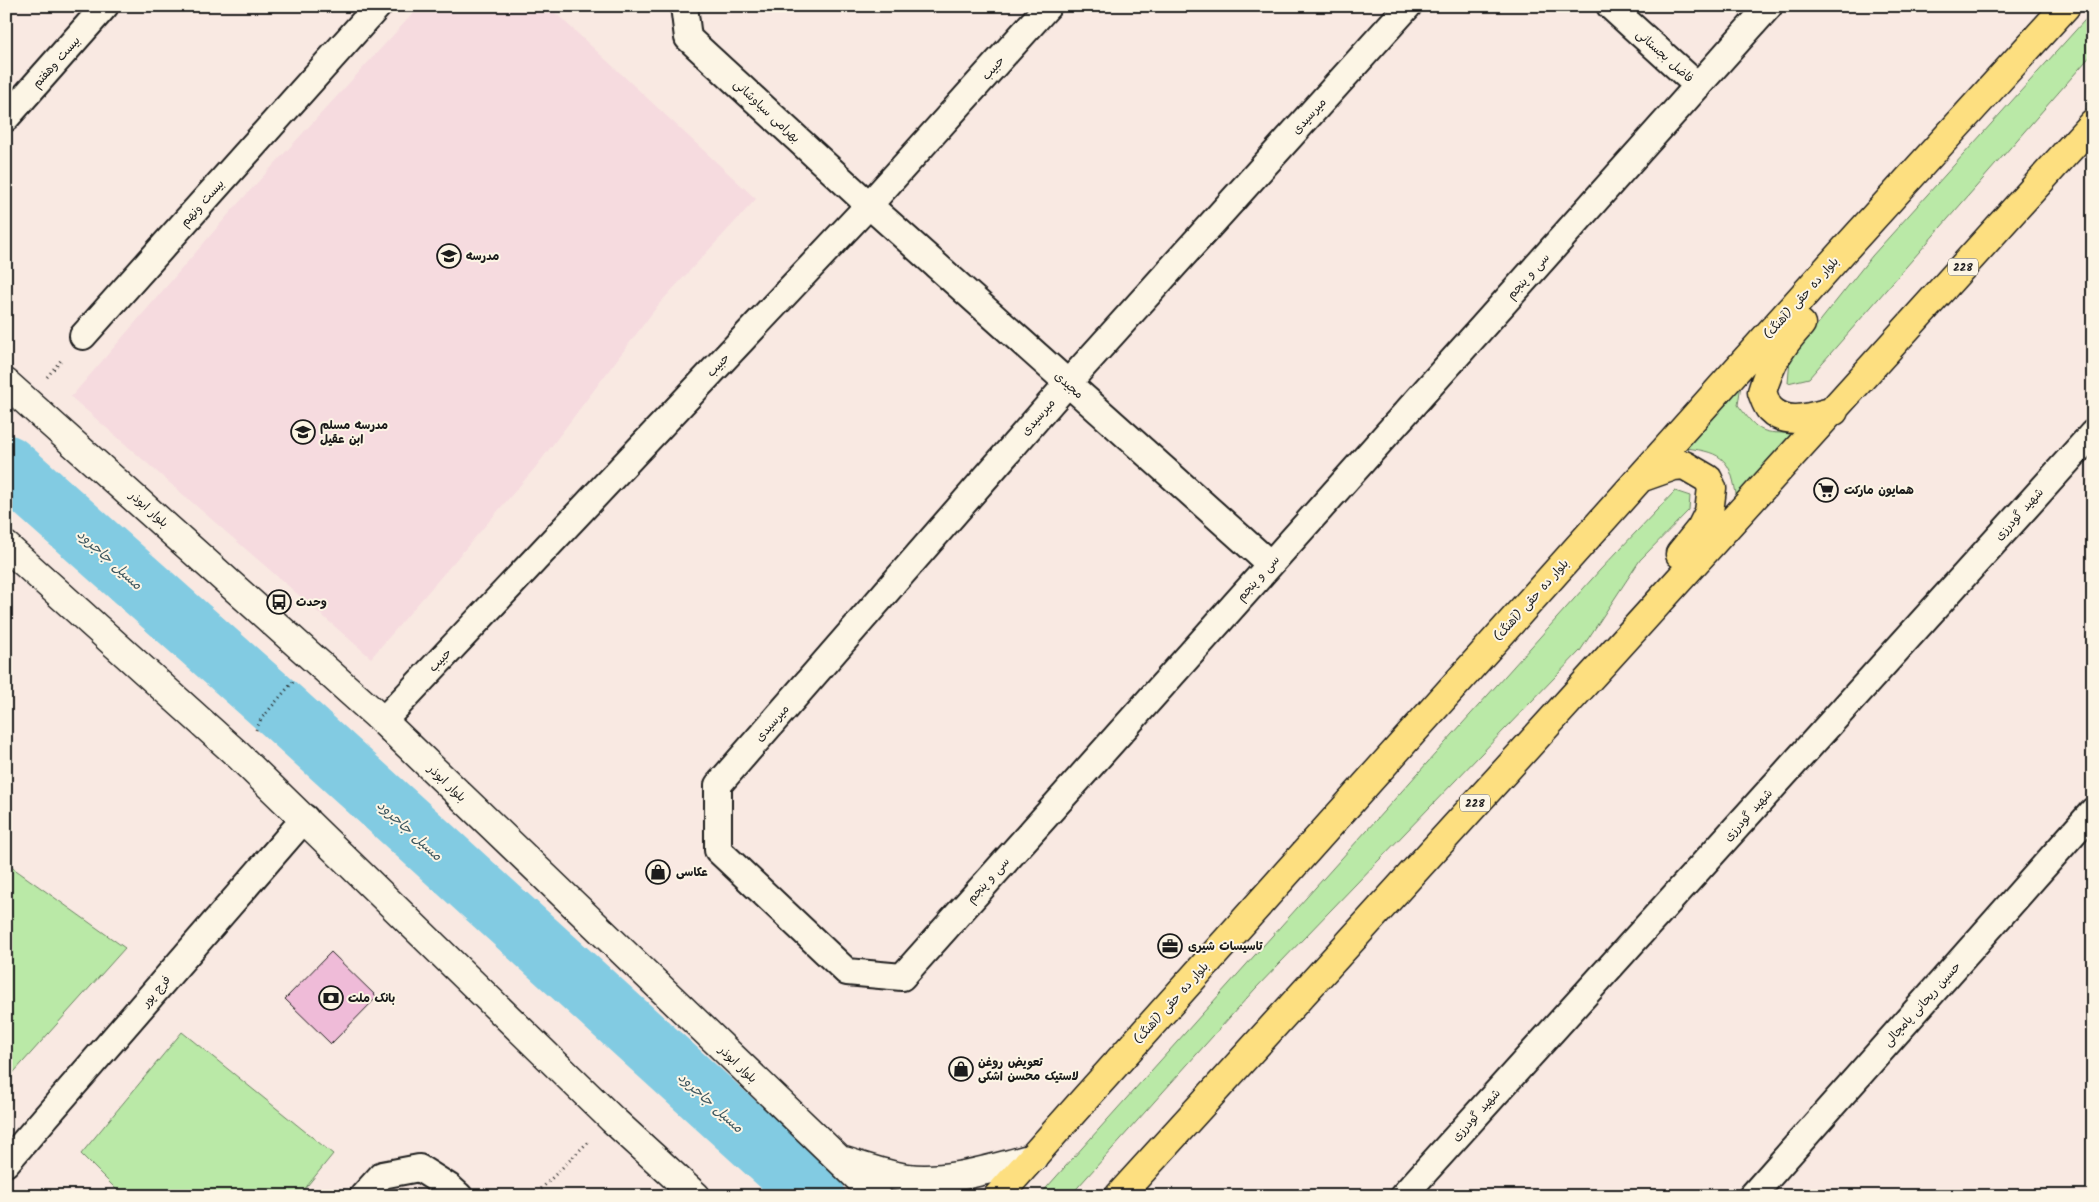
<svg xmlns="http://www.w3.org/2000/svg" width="2099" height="1202" font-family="Kalam,'Playpen Sans Arabic',sans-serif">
	<rect width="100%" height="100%" fill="#f9e9e2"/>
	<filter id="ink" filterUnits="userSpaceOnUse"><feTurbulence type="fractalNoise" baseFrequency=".02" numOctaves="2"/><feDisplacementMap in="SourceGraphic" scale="10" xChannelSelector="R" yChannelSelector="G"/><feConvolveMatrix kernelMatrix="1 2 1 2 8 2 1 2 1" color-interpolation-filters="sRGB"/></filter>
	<g filter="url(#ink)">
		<path fill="#f6dbdf" d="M420,6H548L756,199L659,304L535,468L371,658L71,397L234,208Z"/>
		<path fill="#bae9a7" stroke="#6b8262" d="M2093,11V53L1809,378L1788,383L1790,359L1872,256Z
			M1741,384L1738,405C1760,434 1761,433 1796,433L1737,500C1731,461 1725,452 1685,448Z
			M1675,491L1690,496L1689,510L1640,560L1580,651L1255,989L1070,1196H1039L1600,570Z
			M6,863L125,948L6,1081Z
			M182,1032L333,1154L299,1196H123L81,1154Z"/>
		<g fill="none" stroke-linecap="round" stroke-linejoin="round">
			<path stroke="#82cbe2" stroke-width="61" d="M6,465L281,710L815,1196"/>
		</g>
		<path fill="#efbbd8" stroke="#1c1c1c" d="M331,952L377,997L331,1044L285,999Z"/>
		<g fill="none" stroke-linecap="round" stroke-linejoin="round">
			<g stroke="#1c1c1c" stroke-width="30">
				<path id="street" d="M684,6L688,38L869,205L1270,564
					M1408,6L1068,383L718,785V850L847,972L902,977L1769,6
					M1610,6L1698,86
					M6,118L105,6
					M83,336L378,6
					M383,721L869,205L1048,6
					M6,1163L305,818
					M363,1196L382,1175L419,1168L449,1187L459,1196
					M1403,1196L2093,433
					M1752,1196L2093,811"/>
			</g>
			<g stroke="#1c1c1c" stroke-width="31">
				<path id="secondary" d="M6,383L383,721L877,1196
					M6,546L238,755L612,1119L696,1196
					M844,1161C864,1167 886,1175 907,1178C950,1183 992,1168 1033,1158"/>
			</g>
			<g stroke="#1c1c1c" stroke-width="31">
				<path id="primary" d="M1801,324C1781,346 1770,363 1762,392C1764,397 1766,405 1770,409C1787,427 1814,416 1834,411
					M1643,477L1674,466L1684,465L1708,479L1712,488L1709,512L1701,528L1680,554
					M998,1196L1844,250L2066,6
					M1119,1196C1443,838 1770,482 2093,123"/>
			</g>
			<path stroke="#1c1c1c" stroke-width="3" stroke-dasharray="1 4" stroke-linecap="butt" d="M47,377L62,359
				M256,730L261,719L293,682
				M534,1196L590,1140"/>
			<use href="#street" stroke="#fcf5e5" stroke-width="26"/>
			<use href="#secondary" stroke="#fcf5e5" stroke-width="28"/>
			<use href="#primary" stroke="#fddf80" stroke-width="28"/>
		</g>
	</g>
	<defs>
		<g id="school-ring" transform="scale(1.25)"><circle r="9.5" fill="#fcf5e5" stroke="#1c1c1c" stroke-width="1.5"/><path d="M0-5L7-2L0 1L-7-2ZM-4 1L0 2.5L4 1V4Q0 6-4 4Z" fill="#1c1c1c"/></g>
		<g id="supermarket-ring" transform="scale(1.25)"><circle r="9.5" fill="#fcf5e5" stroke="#1c1c1c" stroke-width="1.5"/><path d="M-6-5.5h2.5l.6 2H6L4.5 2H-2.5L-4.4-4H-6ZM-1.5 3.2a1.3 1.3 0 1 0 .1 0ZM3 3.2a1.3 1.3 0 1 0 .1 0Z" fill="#1c1c1c"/></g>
		<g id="bus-ring" transform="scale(1.25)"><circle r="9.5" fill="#fcf5e5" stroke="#1c1c1c" stroke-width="1.5"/><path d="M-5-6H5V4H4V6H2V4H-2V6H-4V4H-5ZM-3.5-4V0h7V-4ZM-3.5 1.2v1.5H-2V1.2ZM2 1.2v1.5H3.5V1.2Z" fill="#1c1c1c"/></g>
		<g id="shop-ring" transform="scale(1.25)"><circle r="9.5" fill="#fcf5e5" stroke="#1c1c1c" stroke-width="1.5"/><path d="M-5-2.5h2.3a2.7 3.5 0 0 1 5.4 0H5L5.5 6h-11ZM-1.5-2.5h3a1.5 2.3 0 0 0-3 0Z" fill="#1c1c1c"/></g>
		<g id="office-ring" transform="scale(1.25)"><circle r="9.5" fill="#fcf5e5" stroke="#1c1c1c" stroke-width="1.5"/><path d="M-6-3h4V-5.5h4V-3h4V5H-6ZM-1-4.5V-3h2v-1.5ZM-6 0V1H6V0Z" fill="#1c1c1c"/></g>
		<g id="bank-ring" transform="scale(1.25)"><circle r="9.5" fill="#fcf5e5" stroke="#1c1c1c" stroke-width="1.5"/><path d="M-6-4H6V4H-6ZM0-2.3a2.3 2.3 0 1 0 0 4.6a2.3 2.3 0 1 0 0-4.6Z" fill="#1c1c1c"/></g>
	</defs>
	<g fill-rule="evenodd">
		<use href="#school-ring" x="449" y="256"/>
		<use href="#school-ring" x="303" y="432"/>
		<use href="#supermarket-ring" x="1826" y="490"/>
		<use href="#bus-ring" x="279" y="602"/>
		<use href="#shop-ring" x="658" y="872"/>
		<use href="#office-ring" x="1170" y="946"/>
		<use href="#bank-ring" x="331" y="998"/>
		<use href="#shop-ring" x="961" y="1069"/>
	</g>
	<g text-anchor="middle" stroke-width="4" stroke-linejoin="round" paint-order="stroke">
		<g fill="#fcf5e5" stroke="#5f5d58" stroke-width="1">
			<rect x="1948" y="258.5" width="30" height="17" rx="4"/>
			<rect x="1460" y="794.5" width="30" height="17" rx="4"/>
		</g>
		<g font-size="11" font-weight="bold" fill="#1c1c1c">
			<text x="1963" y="271">228</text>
			<text x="1475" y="807">228</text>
		</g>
		<g font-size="12" fill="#1c1c1c" stroke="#fcf5e5">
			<text transform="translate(1665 56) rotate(42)" y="4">فاضل بجستانی</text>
			<text transform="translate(56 62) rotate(-48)" y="4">بیست وهفتم</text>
			<text transform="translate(993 68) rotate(-48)" y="4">حبیب</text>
			<text transform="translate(767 111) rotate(43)" y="4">بهرامی سیاوشانی</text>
			<text transform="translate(1309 116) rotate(-48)" y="4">میرسیدی</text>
			<text transform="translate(202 203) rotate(-48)" y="4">بیست ونهم</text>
			<text transform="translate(1528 276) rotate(-48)" y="4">سی و پنجم</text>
			<text transform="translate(1801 298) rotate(-48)" y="4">بلوار ده حقی (آهنگ)</text>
			<text transform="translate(718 365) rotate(-47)" y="4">حبیب</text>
			<text transform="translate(1069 385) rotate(42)" y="4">مجیدی</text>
			<text transform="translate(1038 417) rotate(-49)" y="4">میرسیدی</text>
			<text transform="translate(149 509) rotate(42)" y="4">بلوار ابوذر</text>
			<text transform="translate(2019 514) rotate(-48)" y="4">شهید گودرزی</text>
			<text transform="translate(1258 578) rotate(-48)" y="4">سی و پنجم</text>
			<text transform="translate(1531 600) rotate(-48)" y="4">بلوار ده حقی (آهنگ)</text>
			<text transform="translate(440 660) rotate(-47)" y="4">حبیب</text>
			<text transform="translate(772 723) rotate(-49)" y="4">میرسیدی</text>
			<text transform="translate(447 783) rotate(44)" y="4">بلوار ابوذر</text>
			<text transform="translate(1748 815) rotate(-48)" y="4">شهید گودرزی</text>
			<text transform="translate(988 880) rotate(-48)" y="4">سی و پنجم</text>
			<text transform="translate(156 991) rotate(-49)" y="4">فرج پور</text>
			<text transform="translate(1171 1003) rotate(-48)" y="4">بلوار ده حقی (آهنگ)</text>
			<text transform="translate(1922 1004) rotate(-48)" y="4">حسین ریحانی پامچالی</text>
			<text transform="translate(738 1064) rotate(44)" y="4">بلوار ابوذر</text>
			<text transform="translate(1476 1115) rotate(-48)" y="4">شهید گودرزی</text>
		</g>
		<g font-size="12" font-weight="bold" fill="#1c1c1c" stroke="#fcf5e5" text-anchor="start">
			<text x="466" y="260">مدرسه</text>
			<text x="320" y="429">مدرسه مسلم<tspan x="320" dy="14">ابن عقیل</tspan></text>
			<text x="1844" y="494">همایون مارکت</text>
			<text x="296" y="606">وحدت</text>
			<text x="676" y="876">عکاسى</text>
			<text x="1188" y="950">تاسیسات شیری</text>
			<text x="348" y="1002">بانک ملت</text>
			<text x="978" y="1066">تعویض روغن<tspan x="978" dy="14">لاستیک محسن اشکی</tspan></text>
		</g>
		<g font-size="14" font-style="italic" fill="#405961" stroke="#fcf5e5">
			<text transform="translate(110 559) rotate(42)" y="5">مسیل جاجرود</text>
			<text transform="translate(410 830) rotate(42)" y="5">مسیل جاجرود</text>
			<text transform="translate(711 1102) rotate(42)" y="5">مسیل جاجرود</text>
		</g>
	</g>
	<rect width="2099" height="1202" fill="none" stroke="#fcf5e5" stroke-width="25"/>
	<rect x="12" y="12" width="2074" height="1177" fill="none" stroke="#1c1c1c" stroke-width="2" filter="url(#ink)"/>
</svg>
